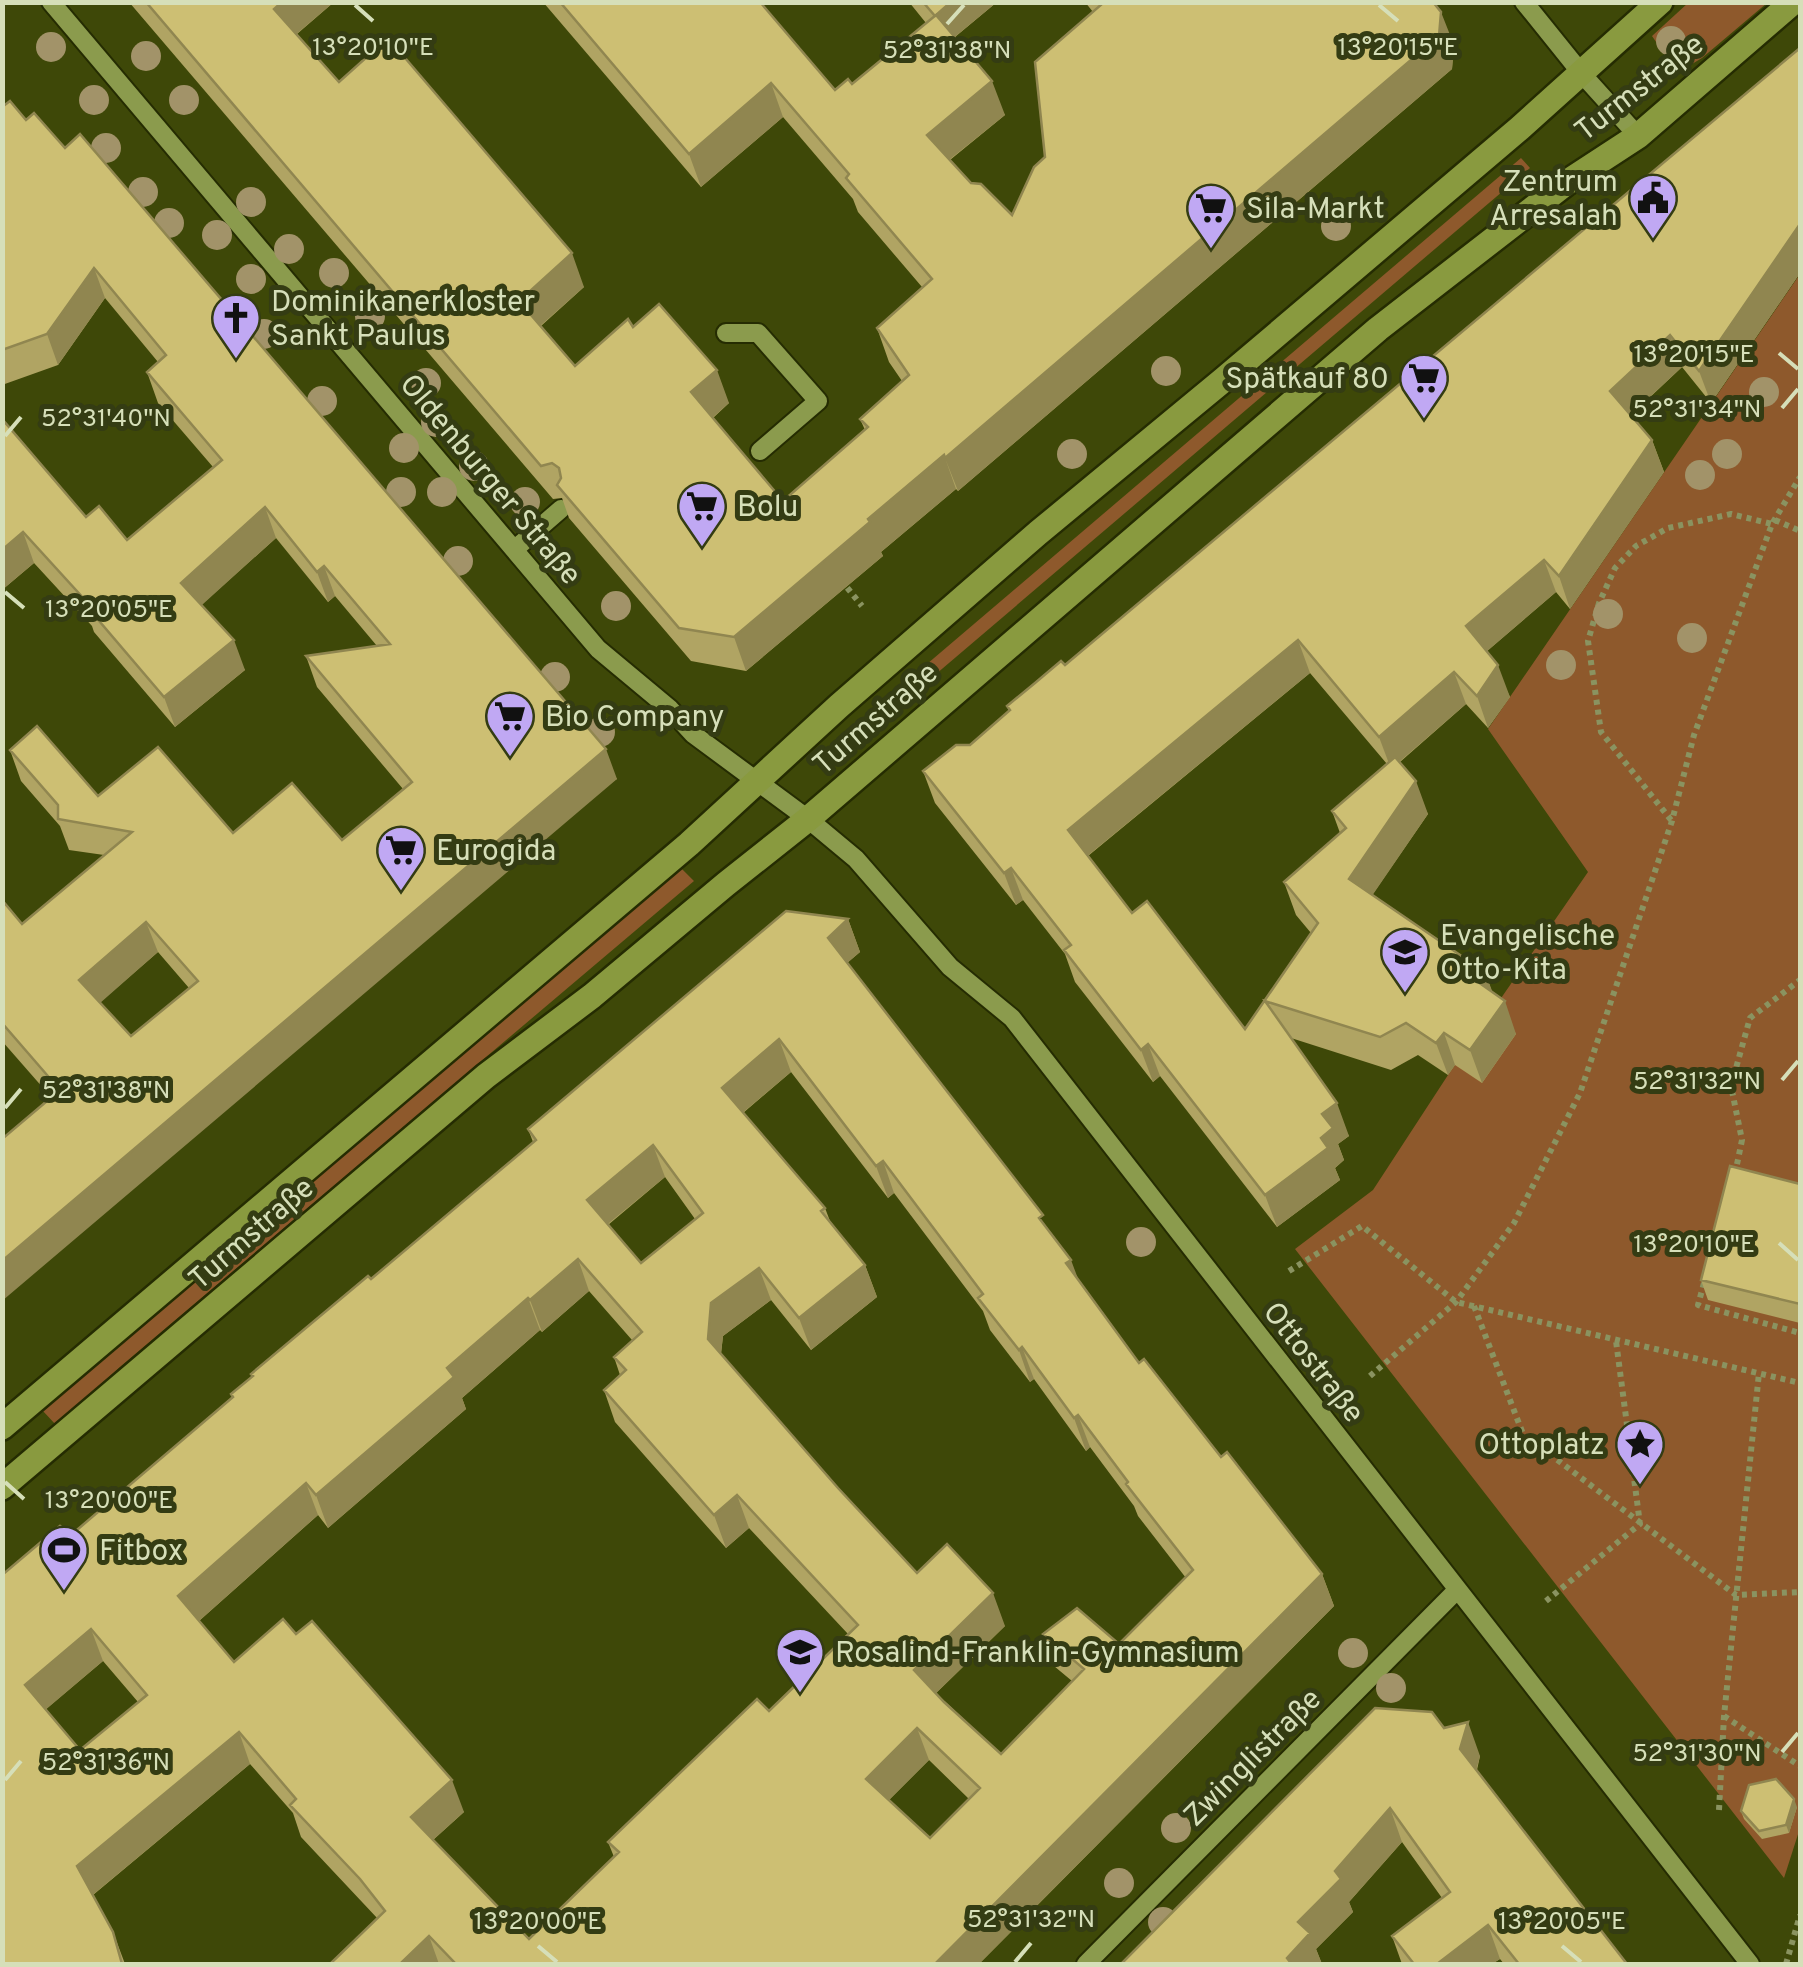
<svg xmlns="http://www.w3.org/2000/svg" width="1803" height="1967" font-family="Overpass,sans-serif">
	<rect width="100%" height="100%" fill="#3e4808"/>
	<path fill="#8e592c" d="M1688,3V2L1767,3L1702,58L1677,73L1652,36Z
		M1521,158L1530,168L882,720L873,710Z
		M1800,274V1828L1784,1878L1295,1249L1373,1190L1448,1075L1588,872L1488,729Z
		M681,868L694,881L120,1367L56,1425L42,1410Z"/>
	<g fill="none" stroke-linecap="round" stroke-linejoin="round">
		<g stroke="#252c02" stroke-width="22">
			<path id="minor" d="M51,2L598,649L670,709L693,734L808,819L856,859L950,967L1012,1018L1750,1964
				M1524,2L1582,74L1638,136
				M726,333H758L818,401L760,451
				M515,549L561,509
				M1086,1964L1457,1590"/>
		</g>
		<g stroke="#252c02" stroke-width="30">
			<path id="major" d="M2,1427L689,844L839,706L1038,533L1222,381L1520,128L1660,2
				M2,1487L486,1076L592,996L726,884L808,819L1378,329L1566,183L1638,136L1793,2"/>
		</g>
		<path stroke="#8a9360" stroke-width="6" stroke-dasharray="5 5" stroke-linecap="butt" d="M1775,520L1800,531
			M841,580L862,606
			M1671,820L1601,732L1588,641L1599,603L1615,568L1636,546L1668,528L1731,514L1772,524
			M1735,1174L1742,1140L1731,1086L1750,1018L1800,980
			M1289,1271L1362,1226L1456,1302L1800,1383
			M1704,1283L1698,1305L1800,1333
			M1474,1306L1523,1434L1736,1595L1800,1592
			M1370,1376L1456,1302L1514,1223L1580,1093L1672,821L1694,735L1772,524L1800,477
			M1546,1601L1640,1524L1616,1341
			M1724,1716L1800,1766
			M1719,1810L1724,1716L1759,1373
			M1786,1964L1800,1915"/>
		<use href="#minor" stroke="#8b9b4d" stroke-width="18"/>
		<use href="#major" stroke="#899a3f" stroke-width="25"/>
	</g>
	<g fill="#a29369">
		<circle cx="1671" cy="41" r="15"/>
		<circle cx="51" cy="47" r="15"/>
		<circle cx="146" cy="56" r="15"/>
		<circle cx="94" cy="100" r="15"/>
		<circle cx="184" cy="100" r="15"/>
		<circle cx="106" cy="148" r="15"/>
		<circle cx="143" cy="192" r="15"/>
		<circle cx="251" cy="202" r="15"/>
		<circle cx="169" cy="223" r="15"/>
		<circle cx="1336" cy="226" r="15"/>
		<circle cx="217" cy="235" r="15"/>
		<circle cx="289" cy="249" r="15"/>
		<circle cx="334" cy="273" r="15"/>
		<circle cx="251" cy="279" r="15"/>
		<circle cx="370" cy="316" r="15"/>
		<circle cx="264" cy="334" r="15"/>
		<circle cx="1166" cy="371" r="15"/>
		<circle cx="426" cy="383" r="15"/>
		<circle cx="1764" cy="392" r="15"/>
		<circle cx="322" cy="401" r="15"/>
		<circle cx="436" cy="422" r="15"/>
		<circle cx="404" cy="448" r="15"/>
		<circle cx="1072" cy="454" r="15"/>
		<circle cx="1727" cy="454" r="15"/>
		<circle cx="474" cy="466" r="15"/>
		<circle cx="1700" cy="475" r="15"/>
		<circle cx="401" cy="492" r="15"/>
		<circle cx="442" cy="492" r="15"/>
		<circle cx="525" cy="502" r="15"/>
		<circle cx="458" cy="561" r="15"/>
		<circle cx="616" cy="606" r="15"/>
		<circle cx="1608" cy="614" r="15"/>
		<circle cx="1692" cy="638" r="15"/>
		<circle cx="1561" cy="665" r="15"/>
		<circle cx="555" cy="677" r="15"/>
		<circle cx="600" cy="732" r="15"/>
		<circle cx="1141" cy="1242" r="15"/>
		<circle cx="1353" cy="1653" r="15"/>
		<circle cx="1391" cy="1688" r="15"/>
		<circle cx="1176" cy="1828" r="15"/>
		<circle cx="1119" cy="1883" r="15"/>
		<circle cx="1163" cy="1922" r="15"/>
	</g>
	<path fill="#b0a463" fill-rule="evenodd" d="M129,2H334L297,34L339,82L584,287L541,326L575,366L633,327L729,403L713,418L783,501L865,430L860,419L902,381L889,362L877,328L922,287L858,212L853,199L783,117L701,187L543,2H760L835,90L852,84L926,23L909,2H997L955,37L1005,115L950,160L971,183L1012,215L1045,157L1093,12L1085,2H1203L1454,45L1452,69L958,491L956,489L881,552L883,556L746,671L691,661L569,518L562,498L553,499Z
		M1800,48V273L1711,403L1682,367L1631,415L1652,440L1664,472L1570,609L1556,592L1487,651L1510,697L1488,728L1466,704L1400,762L1428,814L1372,895L1485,972L1492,992L1516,1034L1482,1083L1455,1065L1448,1075L1418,1055L1391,1070L1291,1038L1349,1136L1338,1144L1344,1160L1335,1168L1340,1180L1277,1227L1160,1076L1153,1082L1075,982L1065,954L1023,900L1016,905L935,803L923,771L970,745L1009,711L1007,706L1065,665ZM1310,673L1387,764L1332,811L1340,833L1284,882L1296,915L1311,933L1245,1029L1132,913L1088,856Z
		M2,107L617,779L51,1097L2,1041V900L22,924L104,855L69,850L60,826L21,781L10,750L98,796L233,833L342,840L403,789L317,687L306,656L377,646L335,596L328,602L276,538L201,605L245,670L175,727L94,632L92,626L34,563L2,590V419L86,517L127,540L213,467L158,403L147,372L158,362L105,298L58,365L2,385ZM158,952L189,988L131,1036L100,1002Z
		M848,919L860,952L847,963L1049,1231L1079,1281L1139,1363L1322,1574L1334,1606L979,1964H330L378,1919L301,1837L293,1813L250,1764L93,1895L113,1932L125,1964H2L71,1535L232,1397L231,1394L252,1377L251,1374L371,1279L533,1142L528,1129ZM791,1072L888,1198L894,1193L983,1311L990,1330L1030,1382L1034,1379L1086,1451L1090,1447L1134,1506L1138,1516L1186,1578L1119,1644L1043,1634L1054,1666L1072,1681L1001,1754L936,1693L1005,1626L917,1573L838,1488L721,1354L723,1336L771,1300L811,1350L877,1297L865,1265L830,1221L825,1208L743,1113ZM665,1177L695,1219L641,1263L608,1225ZM589,1291L632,1340L614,1357L620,1375L604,1390L615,1422L726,1548L749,1528L848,1634L769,1711L608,1842L614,1857L529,1939L433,1840L464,1812L296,1634L234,1662L199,1621L318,1515L328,1528L466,1409L462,1398L540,1330L542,1332ZM103,1661L138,1702L80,1750L46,1709ZM929,1760L969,1799L930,1838L889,1800Z
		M1800,1184V1323L1708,1300L1701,1280Z
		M1444,1728L1480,1756L1477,1770L1627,1964H1504L1500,1959L1492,1964H1402L1392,1936L1442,1898L1402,1842L1349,1902L1353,1912L1316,1949L1322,1964H1121Z
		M1797,1807L1789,1833L1762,1839L1744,1819L1741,1811Z"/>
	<path fill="#908650" d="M282,2H334L287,42L274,9Z
		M951,2H997L945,45L935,16Z
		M1441,12L1454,45L1452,69L958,491L945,458Z
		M992,81L1005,115L939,168L927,135Z
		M771,83L783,117L701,187L689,154Z
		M1800,224V273L1711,403L1699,371Z
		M572,253L584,287L531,334L519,301Z
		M94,268L105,298L58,365L47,334Z
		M1670,335L1682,367L1622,423L1610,391Z
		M717,370L729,403L703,426L691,392Z
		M1652,440L1664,472L1570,609L1559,576Z
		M944,455L956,489L881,552L883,556L746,671L734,637L868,519Z
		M265,507L276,538L192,614L181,583Z
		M23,532L34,563L2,590V550Z
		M1544,560L1556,592L1478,659L1466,626Z
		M324,566L335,596L328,602L317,572Z
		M234,640L245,670L175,727L164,697Z
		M1298,640L1310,673L1080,862L1068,830Z
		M1498,665L1510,697L1488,728L1477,696Z
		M1454,672L1466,704L1391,769L1379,737Z
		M606,749L617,779L2,1301V1261Z
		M1416,781L1428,814L1361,912L1349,879Z
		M1011,868L1023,900L1016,905L1004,873Z
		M848,919L860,952L839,970L828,938Z
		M146,922L158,952L91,1011L79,980Z
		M1485,972L1497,1004L1478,982Z
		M1505,1001L1516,1034L1482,1083L1470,1050Z
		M1444,1033L1455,1065L1448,1075L1436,1043Z
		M779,1039L791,1072L734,1120L722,1088Z
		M1148,1044L1160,1076L1153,1082L1141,1050Z
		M1337,1103L1349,1136L1338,1144L1344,1160L1335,1168L1340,1180L1277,1227L1265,1195L1321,1138L1322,1114Z
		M653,1145L665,1177L598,1232L587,1200Z
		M883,1161L894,1193L888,1198L876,1166Z
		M578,1259L589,1291L542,1332L530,1300Z
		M1071,1260L1083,1292L1066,1263Z
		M865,1265L877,1297L811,1350L799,1318Z
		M759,1268L771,1300L723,1336L719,1371L708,1339L711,1303Z
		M528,1298L540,1330L462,1398L466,1409L328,1528L316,1495L447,1368Z
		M1022,1347L1034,1379L1030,1382L1019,1350Z
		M1078,1415L1090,1447L1086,1451L1074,1418Z
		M306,1483L318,1515L190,1629L178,1596Z
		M737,1495L749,1528L726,1548L714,1515Z
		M1322,1574L1334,1606L979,1964H935Z
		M993,1593L1005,1626L926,1703L914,1670Z
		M91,1629L103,1661L37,1717L25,1685Z
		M1468,1722L1480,1756L1473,1782L1460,1749Z
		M917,1728L929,1760L878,1811L866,1779Z
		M239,1732L250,1764L89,1898L77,1866Z
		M452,1780L464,1812L423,1849L411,1817Z
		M1794,1799L1797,1807L1789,1833L1786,1825Z
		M1390,1808L1402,1842L1349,1902L1353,1912L1316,1949L1322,1964H1287V1958L1298,1922L1335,1871Z
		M1488,1925L1500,1959L1492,1964H1437Z
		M429,1936L439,1964H400Z"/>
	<path fill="#cdbf73" stroke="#908650" stroke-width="2.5" fill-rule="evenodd" d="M146,2H282L274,9L339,82L388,38L572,253L519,301L575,366L628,319L633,327L659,304L717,370L691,392L783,501L868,427L860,419L909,375L877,328L932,279L846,178L849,174L771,83L689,154L560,2H760L835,90L848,79L852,84L936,15L992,81L927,135L971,183L981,184L1012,215L1034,167L1045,157L1035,62L1102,4L1101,2H1433L1441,12L1439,36L945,458L944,455L868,519L870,522L734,637L679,628L557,485L561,478L559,468L552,463L541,466Z
		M923,2H951L935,16Z
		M1800,48V224L1699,371L1670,335L1610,391L1652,440L1559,576L1544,560L1466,626L1498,665L1477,696L1454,672L1379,737L1298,640L1068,830L1132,913L1147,901L1245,1029L1318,923L1284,882L1346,828L1332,811L1395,757L1416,781L1349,879L1485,972L1478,982L1505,1001L1470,1050L1444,1033L1436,1043L1406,1023L1380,1037L1265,1001L1337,1103L1322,1114L1333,1128L1321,1138L1328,1148L1265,1195L1148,1044L1141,1050L1064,950L1071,945L1011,868L1004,873L923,771L956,745H970L1010,710L1007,706L1035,683L1061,661L1065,665Z
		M10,101L26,120L34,113L65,148L80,134L606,749L2,1261V1139L60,1090L2,1023V900L22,924L132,832L58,819V805L10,750L37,726L98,796L158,747L233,833L292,783L342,840L412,782L306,656L390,644L324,566L317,572L265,507L181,583L234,640L164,697L83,602L85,600L23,532L2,550V419L86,517L99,506L127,540L222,460L147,372L166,355L94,268L47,334L2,350V107ZM146,922L198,981L131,1036L79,980Z
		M786,911L848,919L828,938L1043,1215L1039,1218L1071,1260L1066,1263L1139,1363L1144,1359L1221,1457L1227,1452L1322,1574L935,1964H456L429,1936L400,1964H330L385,1911L360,1879L290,1805L296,1799L239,1732L77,1866L113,1932L122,1964H2V1575L60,1526L71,1535L233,1397L231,1394L253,1376L251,1374L368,1276L371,1279L536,1140L528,1129ZM779,1039L876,1166L883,1161L983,1294L978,1298L1019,1350L1022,1347L1074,1418L1078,1415L1128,1482L1126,1484L1193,1570L1119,1644L1077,1608L1043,1634L1084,1669L1001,1754L944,1702L914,1670L993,1593L947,1544L917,1573L838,1488L708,1339L711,1303L759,1268L799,1318L865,1265L821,1211L825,1208L722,1088ZM653,1145L703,1213L641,1263L587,1200ZM578,1259L642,1332L614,1357L626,1370L604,1390L714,1515L737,1495L858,1625L769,1711L757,1699L608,1842L619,1852L529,1939L411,1817L452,1780L312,1621L296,1634L283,1619L234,1662L178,1596L306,1483L316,1495L454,1377L447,1368L528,1298L530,1300ZM91,1629L147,1695L80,1750L25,1685ZM917,1728L980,1788L930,1838L866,1779Z
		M1730,1166L1800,1184V1304L1701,1280Z
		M1375,1708L1432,1712L1444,1728L1468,1722L1460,1749L1627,1964H1519L1488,1925L1437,1964H1414L1392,1936L1450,1892L1390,1808L1335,1871L1341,1879L1298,1922L1310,1933L1287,1958L1290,1962L1287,1964H1121Z
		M1776,1779L1794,1799L1786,1825L1759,1831L1741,1811L1749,1785Z"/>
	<path fill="none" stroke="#d6dfb9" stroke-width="4" d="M355,5L373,21M1379,5L1398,21M947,24L964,5M1779,353L1798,369M1782,408L1798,389M5,436L21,417M5,592L24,608M1782,1080L1798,1061M5,1108L21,1089M1779,1243L1798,1260M5,1482L24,1499M1782,1752L1798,1733M5,1780L21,1761M538,1946L557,1962M1562,1946L1581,1962M1015,1962L1031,1943"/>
	<defs>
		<g id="civic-pin" transform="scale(2.5)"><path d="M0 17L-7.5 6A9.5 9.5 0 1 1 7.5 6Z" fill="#c0a8f3" stroke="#343c13"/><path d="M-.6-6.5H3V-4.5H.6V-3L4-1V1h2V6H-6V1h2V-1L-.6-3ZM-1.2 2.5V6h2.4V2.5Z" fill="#111"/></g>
		<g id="supermarket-pin" transform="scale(2.5)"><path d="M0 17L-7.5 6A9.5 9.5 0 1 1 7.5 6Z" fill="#c0a8f3" stroke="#343c13"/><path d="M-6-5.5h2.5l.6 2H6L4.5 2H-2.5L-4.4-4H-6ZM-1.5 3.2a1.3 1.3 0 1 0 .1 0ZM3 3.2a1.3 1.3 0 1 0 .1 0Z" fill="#111"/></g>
		<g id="church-pin" transform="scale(2.5)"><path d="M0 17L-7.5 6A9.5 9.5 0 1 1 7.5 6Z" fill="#c0a8f3" stroke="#343c13"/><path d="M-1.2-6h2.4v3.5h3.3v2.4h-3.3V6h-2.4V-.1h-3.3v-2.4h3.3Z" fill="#111"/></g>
		<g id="school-pin" transform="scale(2.5)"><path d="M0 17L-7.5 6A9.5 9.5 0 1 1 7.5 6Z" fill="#c0a8f3" stroke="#343c13"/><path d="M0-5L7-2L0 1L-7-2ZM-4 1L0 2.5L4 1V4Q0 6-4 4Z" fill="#111"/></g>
		<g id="sight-pin" transform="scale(2.5)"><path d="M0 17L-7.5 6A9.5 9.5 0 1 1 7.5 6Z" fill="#c0a8f3" stroke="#343c13"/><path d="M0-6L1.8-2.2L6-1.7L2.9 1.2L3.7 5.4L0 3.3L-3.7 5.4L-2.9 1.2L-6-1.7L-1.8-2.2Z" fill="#111"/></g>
		<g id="stadium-pin" transform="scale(2.5)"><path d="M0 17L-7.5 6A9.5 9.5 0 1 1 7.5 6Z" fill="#c0a8f3" stroke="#343c13"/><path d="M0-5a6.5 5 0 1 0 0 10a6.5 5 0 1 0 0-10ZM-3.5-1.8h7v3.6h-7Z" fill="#111"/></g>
	</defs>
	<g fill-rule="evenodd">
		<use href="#civic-pin" x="1653" y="198"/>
		<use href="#supermarket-pin" x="1211" y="208"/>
		<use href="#church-pin" x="236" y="318"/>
		<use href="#supermarket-pin" x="1424" y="378"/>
		<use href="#supermarket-pin" x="702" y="506"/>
		<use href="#supermarket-pin" x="510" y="716"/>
		<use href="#supermarket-pin" x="401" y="850"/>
		<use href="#school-pin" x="1405" y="952"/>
		<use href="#sight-pin" x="1640" y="1444"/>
		<use href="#stadium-pin" x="64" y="1550"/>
		<use href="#school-pin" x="800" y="1652"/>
	</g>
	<g text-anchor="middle" stroke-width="10" stroke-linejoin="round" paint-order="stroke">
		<g font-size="30" fill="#d6dfb9" stroke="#343c13">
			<text transform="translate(1639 87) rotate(-38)" y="10">Turmstraße</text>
			<text transform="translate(491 479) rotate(50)" y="10">Oldenburger Straße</text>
			<text transform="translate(875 718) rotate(-41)" y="10">Turmstraße</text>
			<text transform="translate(251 1233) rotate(-41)" y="10">Turmstraße</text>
			<text transform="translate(1314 1362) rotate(52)" y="10">Ottostraße</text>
			<text transform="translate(1252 1757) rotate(-45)" y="10">Zwinglistraße</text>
		</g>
		<g font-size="30" fill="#d6dfb9" stroke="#343c13" text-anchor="start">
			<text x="1618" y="191" text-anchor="end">Zentrum<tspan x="1618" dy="34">Arresalah</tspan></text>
			<text x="1246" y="218">Sila-Markt</text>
			<text x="271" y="311">Dominikanerkloster<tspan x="271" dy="34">Sankt Paulus</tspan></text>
			<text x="1389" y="388" text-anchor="end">Spätkauf 80</text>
			<text x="737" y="516">Bolu</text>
			<text x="545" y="726">Bio Company</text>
			<text x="436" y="860">Eurogida</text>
			<text x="1440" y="945">Evangelische<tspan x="1440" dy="34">Otto-Kita</tspan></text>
			<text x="1605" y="1454" text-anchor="end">Ottoplatz</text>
			<text x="99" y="1560">Fitbox</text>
			<text x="835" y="1662">Rosalind-Franklin-Gymnasium</text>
		</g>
	</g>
	<g font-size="25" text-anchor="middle" fill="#d6dfb9" stroke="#343c13" stroke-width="10" stroke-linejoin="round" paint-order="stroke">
		<text x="1398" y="55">13°20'15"E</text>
		<text x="373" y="55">13°20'10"E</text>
		<text x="947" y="58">52°31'38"N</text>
		<text x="1694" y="362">13°20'15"E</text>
		<text x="1697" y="417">52°31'34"N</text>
		<text x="106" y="426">52°31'40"N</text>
		<text x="109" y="617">13°20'05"E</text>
		<text x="1697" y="1089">52°31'32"N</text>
		<text x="106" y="1098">52°31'38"N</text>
		<text x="1694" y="1252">13°20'10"E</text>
		<text x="109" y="1508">13°20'00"E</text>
		<text x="1697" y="1761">52°31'30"N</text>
		<text x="106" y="1770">52°31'36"N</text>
		<text x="1031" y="1927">52°31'32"N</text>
		<text x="538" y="1929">13°20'00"E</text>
		<text x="1562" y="1929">13°20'05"E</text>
	</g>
	<rect width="1803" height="1967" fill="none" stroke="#d6dfb9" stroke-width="10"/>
</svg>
